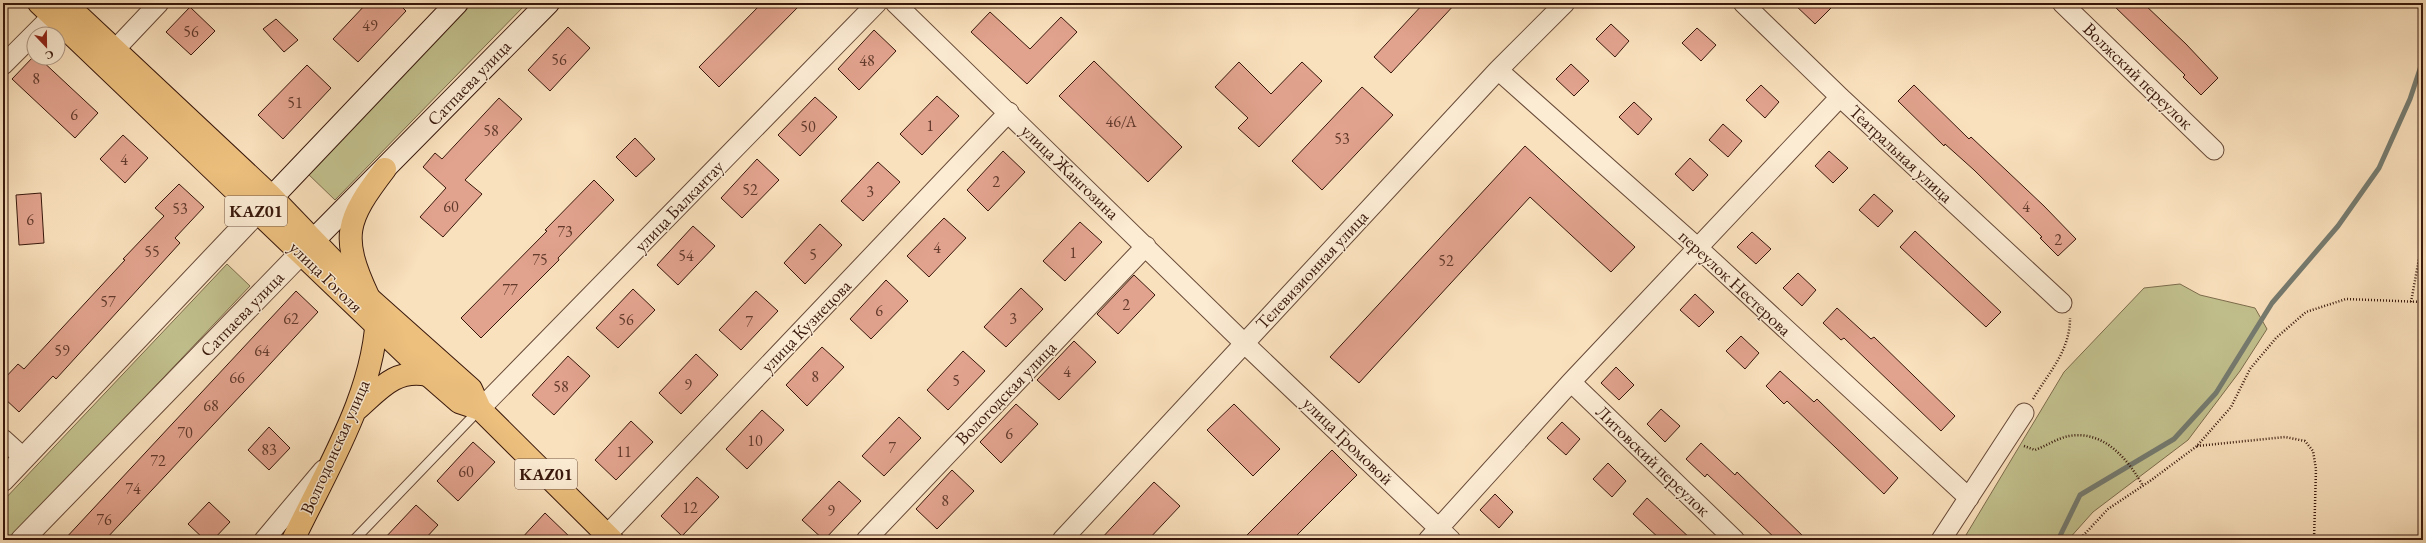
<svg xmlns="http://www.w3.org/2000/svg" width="2426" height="543" font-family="'EB Garamond',serif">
	<rect width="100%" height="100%" fill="#fae1bd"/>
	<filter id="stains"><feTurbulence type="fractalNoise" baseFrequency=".005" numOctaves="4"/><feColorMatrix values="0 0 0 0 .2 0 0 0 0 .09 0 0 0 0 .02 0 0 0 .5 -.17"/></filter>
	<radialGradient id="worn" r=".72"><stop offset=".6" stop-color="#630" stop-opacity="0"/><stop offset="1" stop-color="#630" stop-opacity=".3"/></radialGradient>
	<path fill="#c2c18e" stroke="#7d6c4c" d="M471,3H527L335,200L306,172Z
		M227,264L250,286L10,540H3V501Z
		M2180,284L2200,295L2255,308L2267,329L2240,371L2188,440L2093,512L2068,540H1963L2064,372L2144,288Z"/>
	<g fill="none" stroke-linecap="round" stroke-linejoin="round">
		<path stroke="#757b70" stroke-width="5" d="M2058,540L2080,495L2174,439L2216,393L2272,303L2338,226L2379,168L2410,99L2423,60"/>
	</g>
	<path fill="#e2a38e" stroke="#38170b" d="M367,3H398L406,11L358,62L333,39Z
		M762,3H802L719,87L699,67Z
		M1424,3H1456L1391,73L1374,57Z
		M1793,3H1836L1815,24Z
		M2111,3H2143L2186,44L2218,78L2201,95L2183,77L2185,75Z
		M190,7L215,31L191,55L166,32Z
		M990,12L1030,49L1061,17L1077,32L1027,84L971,32Z
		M276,19L298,40L284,52L263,29Z
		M1611,24L1629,41L1615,57L1596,39Z
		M568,27L590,48L550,91L528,70Z
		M1697,28L1716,45L1701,61L1682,43Z
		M874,30L896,51L859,90L838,69Z
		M34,56V58H39L98,113L75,138L12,79Z
		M1094,61L1182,147L1148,182L1059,96Z
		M1239,62L1271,94L1302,62L1322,81L1259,147L1238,128L1248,118L1215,87Z
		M1571,64L1589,81L1574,96L1556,79Z
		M307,65L331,88L283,139L258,115Z
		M1761,85L1779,102L1765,118L1746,100Z
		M1914,85L1969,139L1971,137L2044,206L2076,239L2058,256L2040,238L2042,237L1974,170L1945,144L1944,146L1898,101Z
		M1362,87L1393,115L1322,190L1292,161Z
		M937,96L959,116L922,155L900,134Z
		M815,97L837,117L800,156L778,135Z
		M499,98L522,119L465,180L482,194L443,237L420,217L446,188L423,167L435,153L442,159Z
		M1634,102L1652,119L1638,135L1619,117Z
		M1723,124L1742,141L1728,157L1709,140Z
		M123,135L148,158L125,183L100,159Z
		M635,138L655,159L636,177L616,157Z
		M1525,146L1635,247L1611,272L1530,197L1359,383L1330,357Z
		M1003,151L1025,172L988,211L967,190Z
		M1829,151L1848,168L1833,183L1815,166Z
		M1690,158L1708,175L1693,191L1675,174Z
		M757,159L779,180L742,218L721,198Z
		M878,162L900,182L863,221L841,201Z
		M594,180L614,200L558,258L559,260L481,338L461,318L547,231L545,230Z
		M179,184L204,207L175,238L180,243L56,379L53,376L19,412L3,397V380L18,364L24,369L125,260L123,259L164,216L155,208Z
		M41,193L44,243L19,245L16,195Z
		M1874,194L1893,211L1878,227L1859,210Z
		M944,218L966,238L929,277L907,256Z
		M1080,222L1102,242L1065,281L1043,261Z
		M820,224L842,245L805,284L784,263Z
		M693,226L715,246L678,285L657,265Z
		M1915,231L2001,312L1986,327L1900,247Z
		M1752,232L1771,249L1756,264L1737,247Z
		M1798,273L1816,290L1802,306L1783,288Z
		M1134,275L1155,295L1118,334L1097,314Z
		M886,280L908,301L871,339L850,319Z
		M1021,288L1043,309L1006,347L984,327Z
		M633,289L655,310L618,348L596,328Z
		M296,291L318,312L259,376L105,540H64Z
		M756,291L778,311L741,350L719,330Z
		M1695,294L1714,312L1699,327L1680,310Z
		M1837,308L1871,339L1874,337L1955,416L1941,431L1844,338L1841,340L1823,323Z
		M1741,336L1759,353L1745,369L1726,351Z
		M1074,341L1096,362L1059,400L1037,380Z
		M822,347L844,367L807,406L786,385Z
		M963,351L985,371L948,410L927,390Z
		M696,354L718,375L681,414L659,393Z
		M568,356L590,376L554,415L532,395Z
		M1616,367L1634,385L1619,400L1601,383Z
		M1780,371L1814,402L1817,399L1898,478L1884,494L1787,401L1784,404L1766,386Z
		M1016,404L1038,424L1001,463L980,442Z
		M1234,404L1280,449L1253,476L1207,430Z
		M1661,409L1680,426L1665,442L1647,424Z
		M762,410L784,430L747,469L726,449Z
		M899,417L921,438L884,476L862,456Z
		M631,421L653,442L616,480L595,460Z
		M1562,422L1580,439L1566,455L1547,438Z
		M269,427L290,448L269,470L248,450Z
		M473,442L495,462L458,501L437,481Z
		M1701,443L1735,475L1737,472L1807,540H1777L1707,474L1705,477L1686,459Z
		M1332,450L1357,475L1292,540H1242Z
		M1608,463L1626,481L1612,497L1593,479Z
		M952,470L974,491L937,529L916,509Z
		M697,477L719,497L682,536L661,516Z
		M839,481L861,501L824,540L802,520Z
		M1154,482L1180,506L1148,540H1100Z
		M1495,494L1513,512L1499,528L1480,510Z
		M1647,498L1692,540H1661L1633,514Z
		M209,502L230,522L213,540H205L188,524Z
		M416,505L438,525L424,540H383Z
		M545,513L573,540H520Z"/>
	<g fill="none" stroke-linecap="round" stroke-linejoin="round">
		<g stroke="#684a38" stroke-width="11">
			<path id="service" d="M354,540L479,410"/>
		</g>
		<g stroke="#684a38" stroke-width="21">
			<path id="minor" d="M895,3L1244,343L1451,540
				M1743,3L1840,97L2062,303
				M2062,3L2214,150
				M105,60L159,3
				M3,65L63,5
				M1498,70L1697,247L1969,498
				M1571,382L1735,540
				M480,409L877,3
				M3,439L24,458
				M264,540L323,470
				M602,540L1009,112
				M866,540L1146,246
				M1062,540L1498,70L1565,3
				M1428,540L1571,382L1840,97
				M1941,540L2024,413"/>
		</g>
		<g stroke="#684a38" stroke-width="24">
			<path id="tertiary" d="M3,480L257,212
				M22,540L301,253"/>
		</g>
		<g stroke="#38170b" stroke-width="24">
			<path id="secondary" d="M259,211L457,3
				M301,253L548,3"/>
		</g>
		<g stroke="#38170b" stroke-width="24">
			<path id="primary" d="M368,296C340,236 346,220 385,169
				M356,410C379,390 395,368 428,375
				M293,540C327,469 377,389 377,309"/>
		</g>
		<g stroke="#38170b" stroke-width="24">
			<path id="trunk" d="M39,3L428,375L459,402L480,409
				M65,3L272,197L370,299L471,389L480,409L612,540"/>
		</g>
		<path stroke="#38170b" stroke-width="2.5" stroke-dasharray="1 2" stroke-linecap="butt" d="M2411,302L2423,237
			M2033,399C2049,372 2070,351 2070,318
			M2024,446L2035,450C2046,446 2058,438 2069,436C2104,430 2128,459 2143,486
			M2197,446L2285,437L2305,441L2313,451L2316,469L2314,540
			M2079,540L2108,509L2150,481L2197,446L2231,407L2250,369L2276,338L2306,312L2346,299L2423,302"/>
		<use href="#service" stroke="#fcecd4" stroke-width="9"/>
		<use href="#minor" stroke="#fcecd4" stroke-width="19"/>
		<use href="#tertiary" stroke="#fcecd4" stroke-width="22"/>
		<use href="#secondary" stroke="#fcecd4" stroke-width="22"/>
		<use href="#primary" stroke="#edc07e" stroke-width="22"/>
		<use href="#trunk" stroke="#edc07e" stroke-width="22"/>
	</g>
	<g text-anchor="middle" stroke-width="3" stroke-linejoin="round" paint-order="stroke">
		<g font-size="16" fill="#623a2c">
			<text x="370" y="31">49</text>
			<text x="191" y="37">56</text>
			<text x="559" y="65">56</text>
			<text x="867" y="66">48</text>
			<text x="36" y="84">8</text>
			<text x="295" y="108">51</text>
			<text x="74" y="120">6</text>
			<text x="1121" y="127">46/А</text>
			<text x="930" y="131">1</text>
			<text x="808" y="132">50</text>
			<text x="491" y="136">58</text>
			<text x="1342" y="144">53</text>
			<text x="124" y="165">4</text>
			<text x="996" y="187">2</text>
			<text x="750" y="195">52</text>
			<text x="870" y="197">3</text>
			<text x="451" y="212">60</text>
			<text x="2026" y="212">4</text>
			<text x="180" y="214">53</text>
			<text x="30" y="225">6</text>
			<text x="565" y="237">73</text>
			<text x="2058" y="245">2</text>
			<text x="937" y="253">4</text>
			<text x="152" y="257">55</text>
			<text x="1073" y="258">1</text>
			<text x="813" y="260">5</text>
			<text x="686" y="261">54</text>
			<text x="540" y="265">75</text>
			<text x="1446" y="266">52</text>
			<text x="510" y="295">77</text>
			<text x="108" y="307">57</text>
			<text x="1126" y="310">2</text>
			<text x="879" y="316">6</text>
			<text x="291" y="324">62</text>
			<text x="1013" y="324">3</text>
			<text x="626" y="325">56</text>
			<text x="749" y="327">7</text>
			<text x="62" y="356">59</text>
			<text x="262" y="356">64</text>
			<text x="1067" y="377">4</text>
			<text x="815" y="382">8</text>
			<text x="237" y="383">66</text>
			<text x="956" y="386">5</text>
			<text x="688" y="390">9</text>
			<text x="561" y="392">58</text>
			<text x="211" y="411">68</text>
			<text x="185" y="438">70</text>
			<text x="1009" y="439">6</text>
			<text x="755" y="446">10</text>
			<text x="892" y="453">7</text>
			<text x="269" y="455">83</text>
			<text x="624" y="457">11</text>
			<text x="158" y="466">72</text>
			<text x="466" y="477">60</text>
			<text x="133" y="494">74</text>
			<text x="945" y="506">8</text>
			<text x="690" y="513">12</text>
			<text x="831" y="516">9</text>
			<text x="104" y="525">76</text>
		</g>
		<g fill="#fcecd4" stroke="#735747" stroke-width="1">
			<rect x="225" y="196" width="62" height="30" rx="3"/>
			<rect x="515" y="459" width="62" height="30" rx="3"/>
		</g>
		<g font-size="17" font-weight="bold" fill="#38170b">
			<text x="256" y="217">KАZ01</text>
			<text x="546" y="480">KАZ01</text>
		</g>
		<g font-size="18" fill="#38170b" stroke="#fcecd4">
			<text transform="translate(2138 76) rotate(44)" y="6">Волжский переулок</text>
			<text transform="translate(469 83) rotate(-46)" y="6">Сатпаева улица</text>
			<text transform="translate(1901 154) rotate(43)" y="6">Театральная улица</text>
			<text transform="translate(1070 172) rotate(44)" y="6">улица Жангозина</text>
			<text transform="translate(679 206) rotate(-46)" y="6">улица Балкантау</text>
			<text transform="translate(1312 270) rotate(-47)" y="6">Телевизионная улица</text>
			<text transform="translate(326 277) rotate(44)" y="6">улица Гоголя</text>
			<text transform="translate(1735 283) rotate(43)" y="6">переулок Нестерова</text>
			<text transform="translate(242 314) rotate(-46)" y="6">Сатпаева улица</text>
			<text transform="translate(806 326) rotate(-46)" y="6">улица Кузнецова</text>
			<text transform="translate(1006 393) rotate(-46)" y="6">Вологодская улица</text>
			<text transform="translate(1348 441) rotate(44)" y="6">улица Громовой</text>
			<text transform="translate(335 447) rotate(-66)" y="6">Волгодонская улица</text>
			<text transform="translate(1653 461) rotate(44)" y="6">Литовский переулок</text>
		</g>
	</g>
	<rect width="2426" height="543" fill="none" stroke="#fae1bd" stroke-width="16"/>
	<rect x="4" y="4" width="2418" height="535" fill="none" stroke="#38170b" stroke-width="2"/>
	<rect x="8" y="8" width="2410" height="527" fill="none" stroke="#38170b"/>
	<g transform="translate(46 46) rotate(158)"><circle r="19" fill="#fcecd4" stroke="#ae9784"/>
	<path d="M0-3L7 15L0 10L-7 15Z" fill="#8f2418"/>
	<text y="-6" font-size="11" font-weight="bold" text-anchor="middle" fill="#38170b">С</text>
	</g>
	<rect width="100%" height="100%" filter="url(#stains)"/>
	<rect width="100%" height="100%" fill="url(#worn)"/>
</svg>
